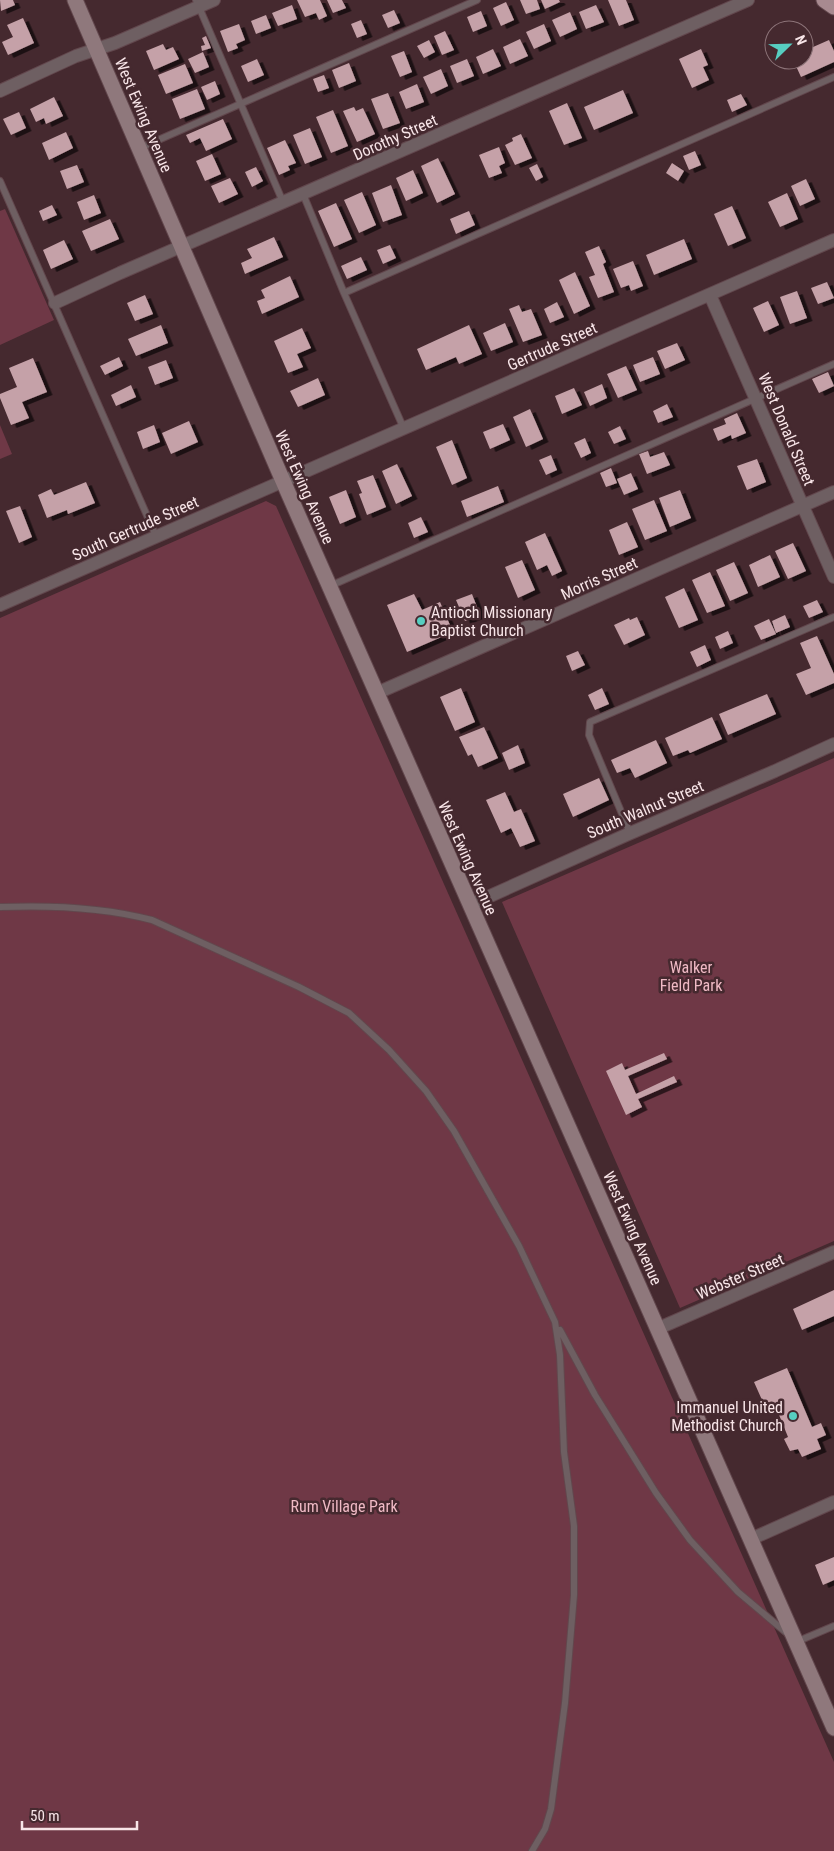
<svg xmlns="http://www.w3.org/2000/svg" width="834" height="1851" font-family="'Roboto Condensed',sans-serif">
	<defs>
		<filter id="shadow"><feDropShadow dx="5.5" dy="3" stdDeviation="0" flood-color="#0009"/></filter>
	</defs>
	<rect width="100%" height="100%" fill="#45292f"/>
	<path fill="#6f3846" d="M5,209L54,320L0,345V211Z
		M0,425L12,454L0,459Z
		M266,501L276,506L834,1762V1851H0V618Z
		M834,758V1241L680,1308L502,902Z"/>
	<path fill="#c5a1a8" filter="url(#shadow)" d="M0,0H13L15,5L1,11Z
		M297,0H320L327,16L319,20L316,13L305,17Z
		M327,0H342L346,8L333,13Z
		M520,0H537L540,9L526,14Z
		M541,0H559L560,2L545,9Z
		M608,0H626L634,20L619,26Z
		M506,2L514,20L501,26L493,8Z
		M292,5L297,19L278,26L272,13Z
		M596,5L604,22L586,29L579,12Z
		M394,10L400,23L388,28L382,15Z
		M481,11L487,26L473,32L467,17Z
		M570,12L577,29L560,37L552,20Z
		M266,15L271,28L256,34L251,21Z
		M23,18L34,43L8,55L2,42L13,37L7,25Z
		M361,20L367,34L357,38L351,24Z
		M239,24L245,40L236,44L238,48L228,52L220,31Z
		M544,24L551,41L534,49L526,32Z
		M445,31L454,50L442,55L434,36Z
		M206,36L211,48L202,51L201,46L205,45L202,38Z
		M520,39L528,56L510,64L503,47Z
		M429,40L435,52L424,58L417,46Z
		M829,40L834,51V62L801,77L796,66L801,64L799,60H804V51Z
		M163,44L166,50L173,47L179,59L154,70L146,51Z
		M493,49L501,66L483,74L476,57Z
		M701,49L708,65L703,67L709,80L692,88L679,59Z
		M404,51L412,72L400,77L391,56Z
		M203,52L209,67L195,73L188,59Z
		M257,59L264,75L248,82L241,66Z
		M467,59L474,76L457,83L450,66Z
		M349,63L356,81L339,88L332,70Z
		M185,64L193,83L166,94L158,75Z
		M441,69L448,86L431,94L423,77Z
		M324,75L329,88L318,92L313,79Z
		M215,81L220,94L207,100L201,87Z
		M417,84L424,102L406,109L399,92Z
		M197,89L205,109L180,119L172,99Z
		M623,90L633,113L594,130L584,107Z
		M388,93L400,123L383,129L371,99Z
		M741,94L747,105L732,112L727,100Z
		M54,97L63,116L46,124L44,118L36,122L30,109Z
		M567,103L582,138L564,145L549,111Z
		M354,107L356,111L363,108L375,134L357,142L343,111Z
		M333,110L348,146L331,153L316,117Z
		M19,112L26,128L11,135L3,119Z
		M223,119L232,139L206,151L200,138L190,143L186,135Z
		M310,128L322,157L305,164L293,135Z
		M66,132L73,148L49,160L42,143Z
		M521,134L532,158L515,165L505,145L513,141L512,138Z
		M285,140L296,163L288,166L290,170L279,175L267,148Z
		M499,147L505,163L499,166L502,173L489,178L479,155Z
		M695,151L701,165L689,170L683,156Z
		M212,154L221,174L205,181L196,161Z
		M438,158L455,194L437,203L421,166Z
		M672,163L684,171L678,181L666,173Z
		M537,164L543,177L536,181L529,168Z
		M77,165L84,182L67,189L60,171Z
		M256,167L263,181L252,187L245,172Z
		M413,170L423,193L406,201L396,178Z
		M230,178L238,194L219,203L211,186Z
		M806,179L815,199L800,206L791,186Z
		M391,185L402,215L383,222L372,193Z
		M362,192L376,225L359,233L344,200Z
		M787,193L798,219L780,227L768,202Z
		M94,195L101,213L84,220L77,202Z
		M336,203L352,239L334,247L318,211Z
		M52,205L57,215L43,221L39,211Z
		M732,206L746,238L728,246L714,214Z
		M469,211L475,225L456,234L450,219Z
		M110,219L119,239L91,251L82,231Z
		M274,237L283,257L245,274L241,263L252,258L247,249Z
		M684,239L692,259L654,275L646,255Z
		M64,240L73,259L51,269L43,250Z
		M390,245L396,258L383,264L377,250Z
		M599,246L606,262L603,264L614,292L598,298L589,277L595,275L585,252Z
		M361,257L367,270L347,279L341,266Z
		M633,261L643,286L631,291L629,285L621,288L613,269Z
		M575,272L590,306L574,314L559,280Z
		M290,276L299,297L262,314L257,301L265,298L261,290Z
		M827,282L834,298L818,304L811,288Z
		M797,291L807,318L790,324L780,297Z
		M145,295L153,314L135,321L127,303Z
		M768,301L779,325L764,332L753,308Z
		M557,302L564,317L550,323L544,309Z
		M519,305L522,312L531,309L542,335L523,342L509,309Z
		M505,323L513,342L491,351L483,333Z
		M161,325L168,343L136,356L128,339Z
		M469,325L482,354L459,364L456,357L426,370L417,349Z
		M302,328L311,348L297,354L303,367L288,373L274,341Z
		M677,343L685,360L665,369L657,351Z
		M119,357L123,366L105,375L100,366Z
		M653,357L660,374L640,382L633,365Z
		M33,358L47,392L22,402L29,418L11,425L0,398V394L17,387L9,368Z
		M166,360L173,378L155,385L148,367Z
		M626,366L637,390L618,398L607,374Z
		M828,372L834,386L819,393L812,379Z
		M318,378L325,395L298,407L290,391Z
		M602,384L607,398L590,406L584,392Z
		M131,385L136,397L116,406L111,395Z
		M574,388L582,405L562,414L555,396Z
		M667,404L673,417L658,423L653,411Z
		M530,409L543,439L526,447L513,417Z
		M737,413L746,433L732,439L731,435L718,441L713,429L726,424L724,419Z
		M189,421L198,442L171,454L162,433Z
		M503,424L510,440L490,449L483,432Z
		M154,425L160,442L143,449L137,432Z
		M620,426L626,439L614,444L608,432Z
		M585,438L591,453L581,458L574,443Z
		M452,440L467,478L452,485L436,447Z
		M648,451L650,457L664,452L670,465L647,474L639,454Z
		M551,455L557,470L546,475L539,460Z
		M757,459L766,482L747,490L737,466Z
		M397,464L412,496L396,504L382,471Z
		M611,468L617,483L606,487L600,473Z
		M631,473L638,489L624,495L617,479Z
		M373,475L386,507L367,515L359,494L362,493L357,481Z
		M86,482L95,503L68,514L67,510L47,518L38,495L51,489L54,495Z
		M498,486L504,502L467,517L461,501Z
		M346,490L356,517L340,524L329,497Z
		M680,490L691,518L670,527L659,498Z
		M654,500L667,531L645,540L632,509Z
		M20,506L32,537L19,543L6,511Z
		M421,517L428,532L414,538L408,523Z
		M627,522L638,547L619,555L609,530Z
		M545,533L562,571L552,576L547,565L537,570L525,542Z
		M793,543L806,571L788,579L775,551Z
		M770,555L780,577L758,587L749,565Z
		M522,560L535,590L518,598L505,567Z
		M734,562L748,593L730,601L716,570Z
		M710,572L725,606L707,613L692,580Z
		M684,588L698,620L679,628L665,597Z
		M414,594L422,610L440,602L453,632L407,652L387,605Z
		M472,594L480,615L465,621L456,600Z
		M817,600L823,612L809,618L803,606Z
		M785,615L790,627L776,633L772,621Z
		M637,617L645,635L624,645L614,625L629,618L630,620Z
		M769,619L776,634L761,640L754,626Z
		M728,631L733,643L720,649L715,637Z
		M817,636L834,674V683L806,695L796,674L811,668L800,643Z
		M705,645L711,660L697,667L690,652Z
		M578,651L585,665L572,671L566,656Z
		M461,688L475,722L455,731L440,697Z
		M602,688L609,704L595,710L588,695Z
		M767,694L776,714L728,735L719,714Z
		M712,717L722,739L690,753L688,750L673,756L665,738Z
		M484,727L498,758L478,767L472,754L468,756L459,737Z
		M656,740L667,763L635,778L630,768L617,773L611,760Z
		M518,745L525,763L509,770L502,753Z
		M599,778L609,800L573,817L563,794Z
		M505,792L514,812L521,809L535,841L520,847L511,828L501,833L486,800Z
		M664,1053L667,1059L628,1076L636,1094L674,1076L677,1082L638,1099L642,1107L626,1115L606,1071L622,1063L625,1070Z
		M834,1290V1316L802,1330L793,1309Z
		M787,1368L812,1427L821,1423L826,1435L817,1439L821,1449L802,1457L798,1449L790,1451L784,1439L788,1437L775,1405L766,1409L754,1382Z
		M834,1557V1580L823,1585L815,1565Z"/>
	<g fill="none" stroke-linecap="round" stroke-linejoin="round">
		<g stroke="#62474d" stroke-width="8">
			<path id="lane" d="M196,0L283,202
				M140,148L477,0
				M0,181L156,536
				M303,194L344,293L404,429
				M344,293L834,77
				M330,586L834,364
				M630,833L589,735L590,722L834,617
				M0,907C51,905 103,907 152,920L299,987L349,1013L389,1050L426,1091L454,1131L519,1246L555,1322L560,1355L564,1452L574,1526V1595L565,1703L551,1809L545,1829L532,1851
				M560,1330L595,1395L656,1493L690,1540L738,1592L789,1635
				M796,1642L834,1626"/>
		</g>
		<g stroke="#62474d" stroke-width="14">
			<path id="street" d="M0,91L76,56L115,43L214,0
				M710,295L834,577
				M55,303L120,273L748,0
				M0,605L834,240
				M377,693L834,492
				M470,905L626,835L775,771L834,744
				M659,1328L834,1252
				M751,1539L834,1502"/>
		</g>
		<g stroke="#62474d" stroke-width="17">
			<path id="secondary" d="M75,0L283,481L834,1728"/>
		</g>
		<g stroke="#62474d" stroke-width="17">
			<path id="primary" d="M824,0L834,7"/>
		</g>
		<use href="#lane" stroke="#6e5f62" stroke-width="6"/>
		<use href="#street" stroke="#6e5f62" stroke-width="12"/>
		<use href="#secondary" stroke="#8f787c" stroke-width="15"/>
		<use href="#primary" stroke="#a88a90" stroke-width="15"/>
	</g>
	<g fill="#57cec1" stroke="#45292f" stroke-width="2">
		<circle cx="421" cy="621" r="5"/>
		<circle cx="793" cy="1416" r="5"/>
	</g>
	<g text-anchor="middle" stroke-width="5" stroke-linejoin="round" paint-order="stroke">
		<g font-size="16" fill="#f8e5e8" stroke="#45292f">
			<text transform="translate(144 115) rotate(67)" y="6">West Ewing Avenue</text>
			<text transform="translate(395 137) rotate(-24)" y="6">Dorothy Street</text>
			<text transform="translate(552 346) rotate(-24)" y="6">Gertrude Street</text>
			<text transform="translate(787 429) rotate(67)" y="6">West Donald Street</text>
			<text transform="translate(305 487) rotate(66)" y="6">West Ewing Avenue</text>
			<text transform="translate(135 528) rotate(-24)" y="6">South Gertrude Street</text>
			<text transform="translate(599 578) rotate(-24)" y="6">Morris Street</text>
			<text transform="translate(645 809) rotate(-23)" y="6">South Walnut Street</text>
			<text transform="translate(468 858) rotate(66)" y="6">West Ewing Avenue</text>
			<text transform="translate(633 1228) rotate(66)" y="6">West Ewing Avenue</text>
			<text transform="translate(740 1276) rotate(-23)" y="6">Webster Street</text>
		</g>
		<g font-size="16" fill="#f8e5e8" stroke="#45292f" text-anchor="start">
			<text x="431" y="618">Antioch Missionary<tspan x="431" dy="18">Baptist Church</tspan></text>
			<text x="783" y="1413" text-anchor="end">Immanuel United<tspan x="783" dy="18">Methodist Church</tspan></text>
		</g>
		<g font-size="16" fill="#f0bac5" stroke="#45292f">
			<text x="691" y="973">Walker<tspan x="691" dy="18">Field Park</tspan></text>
			<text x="344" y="1512">Rum Village Park</text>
		</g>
	</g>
	<g transform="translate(789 45) rotate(67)"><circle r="24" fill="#45292f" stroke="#8d7479"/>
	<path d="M0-4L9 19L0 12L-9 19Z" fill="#57cec1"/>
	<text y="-8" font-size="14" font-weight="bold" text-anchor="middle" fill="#f8e5e8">N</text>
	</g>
	<path d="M22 1821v8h115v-8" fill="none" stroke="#f8e5e8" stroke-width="2.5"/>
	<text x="30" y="1821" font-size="15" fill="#f8e5e8" stroke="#45292f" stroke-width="4" paint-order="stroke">50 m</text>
</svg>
